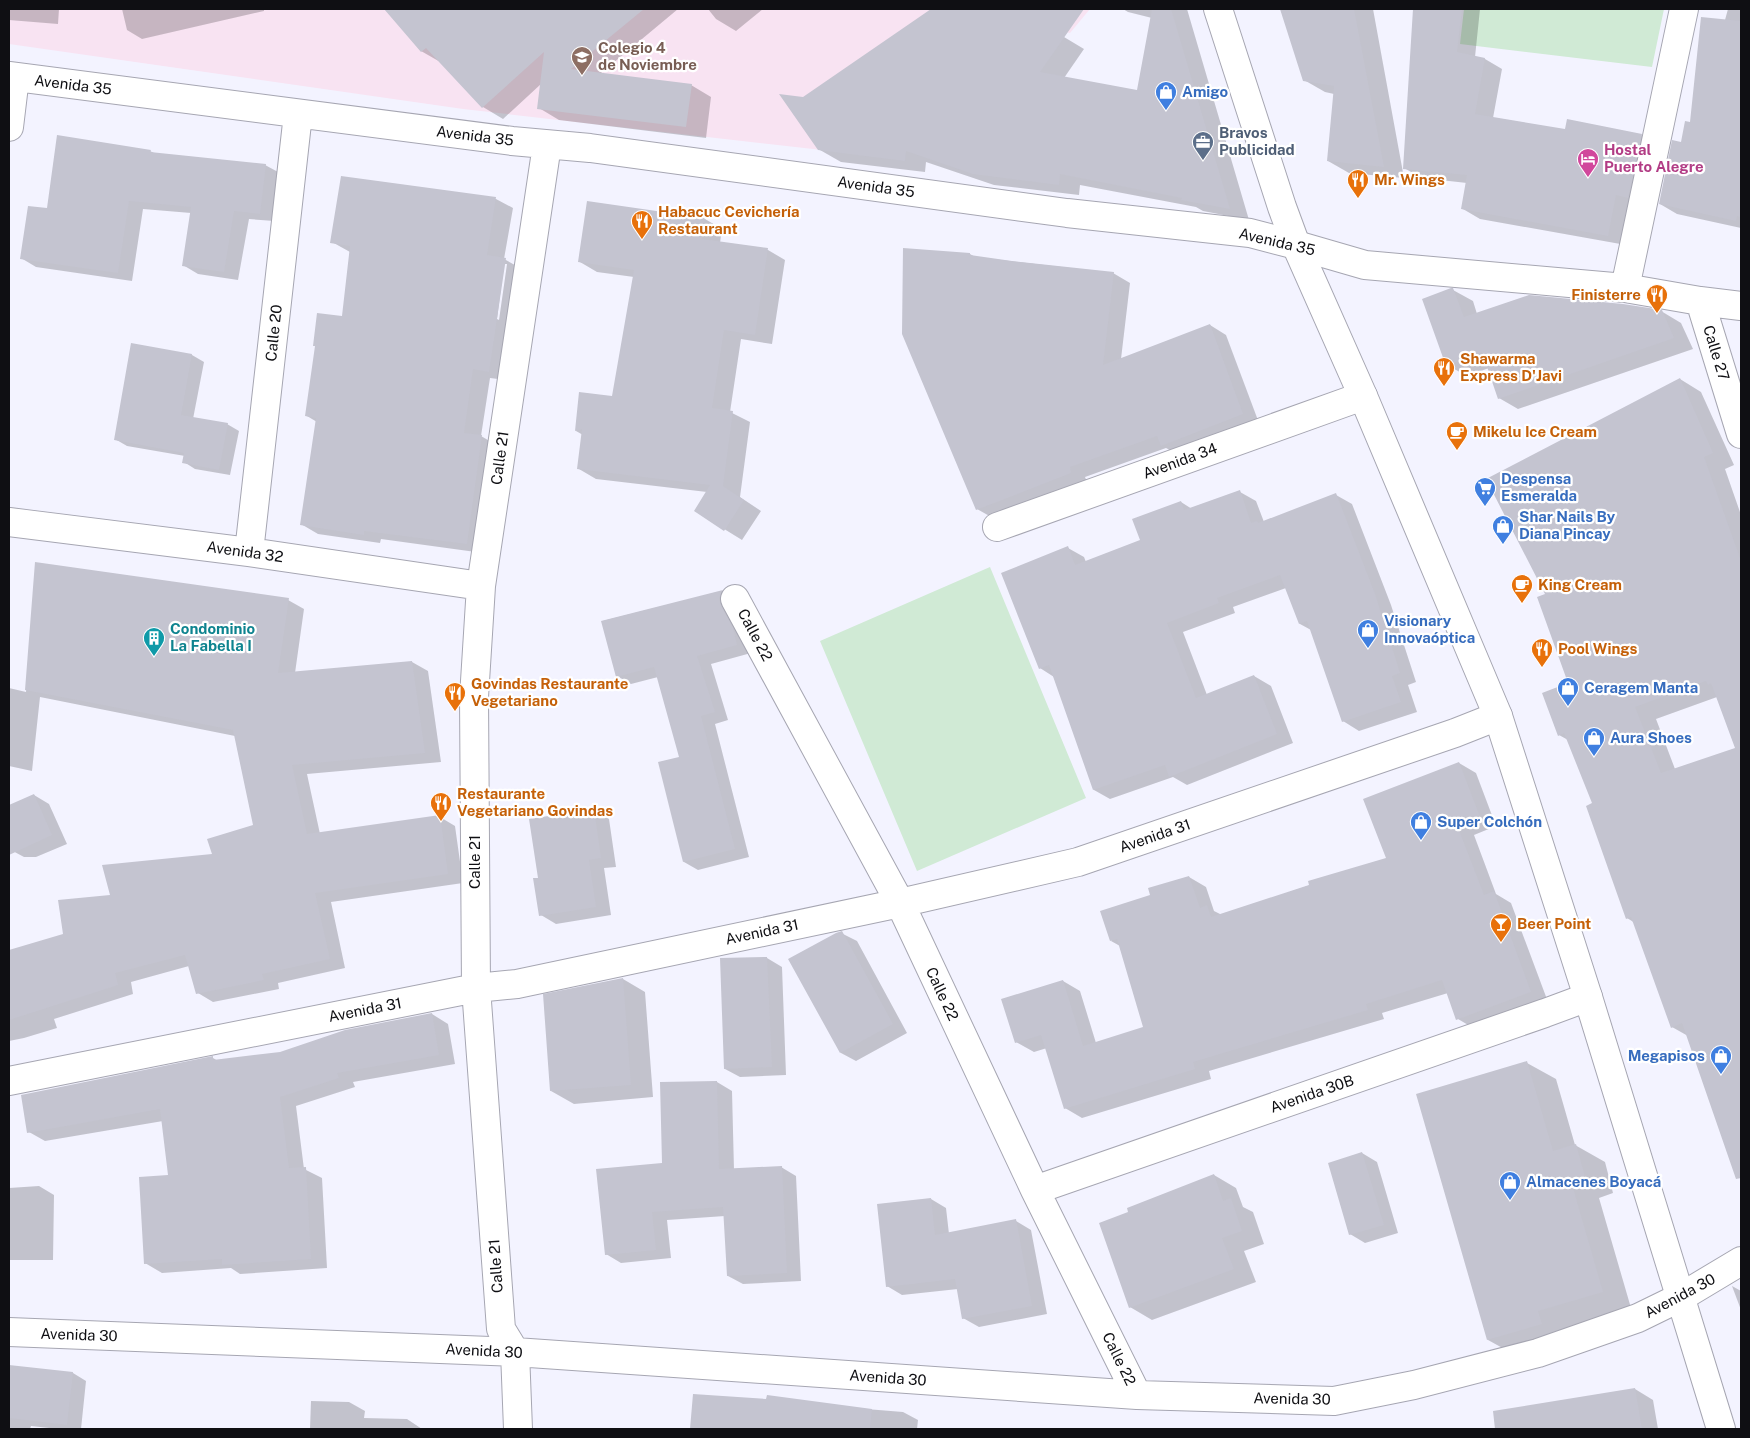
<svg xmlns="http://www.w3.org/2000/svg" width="1750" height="1438" font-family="'Public Sans',sans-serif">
	<rect width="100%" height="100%" fill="#f3f3ff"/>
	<path fill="#f8e3f2" d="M9,9H1090L1070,33L1009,20L822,150L463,109L9,44Z"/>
	<path fill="#d0ead5" d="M1464,9H1664L1652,67L1460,44Z
		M990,567L1086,798L917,871L820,641Z"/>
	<path fill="#0003" fill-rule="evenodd" d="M9,9H59L58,24L9,20Z
		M122,9H264V11L142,39L127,30Z
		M401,9H678L600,74L691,85L711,97L706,138L559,120L539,108L541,84L503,119L483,107L442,63L421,51L392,17Z
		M708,9H763L736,31L716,19Z
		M933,9H1019L1034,30L1064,37L1084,49L1064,78L1138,91L1152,18L1128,12L1123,9H1187L1249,220L1203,211L1196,207L1080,185L1079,195L994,185L926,162L925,172L841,162L820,150L804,98Z
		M1310,9H1373L1404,178L1349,173L1328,161L1334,94L1325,92L1304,80L1316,27Z
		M1414,9H1480L1475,57L1485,59L1502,69L1493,118L1566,130L1641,135L1659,145L1626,245L1480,219L1463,209L1467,183L1422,178L1404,168Z
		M1728,9H1741V228L1677,214L1660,204L1682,143L1691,123L1725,20Z
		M150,151L156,154L265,165L280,173L274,221L249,219L238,280L198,274L183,265L191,213L143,209L132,281L36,267L21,258L48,210Z
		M342,177L496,199L513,208L504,259L522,269L506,380L490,378L481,436L498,446L483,553L381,539L380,543L318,534L301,524L317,422L307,416L343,318L350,252L332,242ZM504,264H507L499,320L497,319Z
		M705,219L722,229L720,243L768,250L785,260L772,344L741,339L730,412L750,422L740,497L761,511L742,540L695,511L707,492L596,479L579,469L583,435L576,431L581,393L614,397L634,277L597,272L580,262Z
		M904,249L970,254L975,257L1113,273L1130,283L1121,359L1210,325L1226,335L1259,423L1179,455L1166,448L1085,477L1087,482L993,518L977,509Z
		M1453,290L1473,301L1477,314L1661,311L1681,323L1693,349L1518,409L1499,398L1489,368L1467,376L1447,365Z
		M132,345L192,355L204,362L193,419L227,424L239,431L230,475L195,469L184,462L185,456L127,446L115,439Z
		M1680,379L1701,392L1734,465L1725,469L1741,515V837L1735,839L1741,856V1156L1714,1112L1688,1036L1672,1027L1635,923L1627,918L1594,804L1568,740L1559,735L1570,683L1547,595ZM1717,697L1736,749L1675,769L1656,719Z
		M1240,492L1256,501L1264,522L1336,495L1352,504L1391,605L1416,682L1408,685L1417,712L1359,731L1343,721L1311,630L1300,624L1286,588L1233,607L1235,613L1183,632L1207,695L1254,676L1271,686L1293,743L1187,785L1173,777L1110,799L1094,790L1054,677L1040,668L1068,548L1084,557L1086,562L1142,541L1181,502L1192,509Z
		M36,563L288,600L304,609L295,673L412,662L428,671L441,762L307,774L320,834L440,817L455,826L463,883L331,902L345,968L278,983L279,989L213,1002L198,993L189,966L131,982L133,994L54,1019L57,1028L24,1038L9,1041V951L64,935L213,855L254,826L235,736L40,697L32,771L9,766V688L26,692Z
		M723,591L736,599L751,653L711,664L728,720L715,724L749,857L698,870L684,862L681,758L658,677L631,684L617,676L603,621Z
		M1459,763L1476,773L1496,826L1474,835L1496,894L1511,903L1548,1002L1475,1029L1458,1019L1448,993L1382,1013L1384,1019L1209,1071L1211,1079L1082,1118L1065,1108L1047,1048L1034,1052L1016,1042L1063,981L1080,991L1096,1043L1145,1028L1120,946L1111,941L1151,896L1189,877L1206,887L1214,911L1222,915L1387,859Z
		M34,795L49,804L67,844L36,857H24L9,849V807Z
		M593,810L609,819L616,867L604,868L611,915L556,924L541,915L539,879Z
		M841,933L857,941L907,1033L856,1061L841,1053Z
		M767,958L782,967L786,1075L740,1077L725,1069Z
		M623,979L645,992L653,1097L574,1104L551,1091Z
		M432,1014L448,1024L455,1064L353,1082L355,1087L296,1106L304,1169L322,1178L327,1268L240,1274L231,1268L162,1273L145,1263L170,1176L163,1121L45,1141L29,1132L213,1058L218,1061L280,1054Z
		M1527,1063L1556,1079L1575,1145L1605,1162L1613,1193L1599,1198L1631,1308L1567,1328L1571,1340L1517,1356L1488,1340Z
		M717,1082L732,1091L734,1170L781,1167L796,1176L801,1281L743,1284L728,1276L725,1216L667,1220L671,1258L621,1263L606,1254Z
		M1362,1153L1377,1162L1398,1233L1365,1243L1350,1234Z
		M1214,1175L1236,1188L1243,1207L1253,1212L1264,1244L1244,1251L1256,1282L1152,1320L1130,1307Z
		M39,1186L54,1195L53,1260H9V1188Z
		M931,1199L946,1208L949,1234L1016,1221L1031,1230L1047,1314L979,1327L963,1318L958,1289L902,1295L887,1286Z
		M1732,1286L1741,1291V1310Z
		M9,1367L73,1373L86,1381L81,1429H58L31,1426L30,1429H9Z
		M1635,1389L1653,1400L1658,1429H1548L1544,1404Z
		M694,1395L903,1412L918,1420L917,1429H691Z
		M311,1401L349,1402L365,1411L364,1418L407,1419L422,1429H310Z"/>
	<path fill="#c4c4d0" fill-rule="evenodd" d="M384,9H644L571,69L692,84L686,127L537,109L544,52L482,108L426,48L421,52Z
		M931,9H1084L1040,72L1137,90L1152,9H1171L1230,209L1181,200L1182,198L1060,174L1059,185L973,174L906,151L905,161L818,150L779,94L803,97Z
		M1280,9H1354L1384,167L1327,161L1334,86L1303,81Z
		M1413,9H1462L1457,52L1485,58L1475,114L1565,129L1567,119L1642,134L1628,198L1616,195L1608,236L1461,209L1467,175L1403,169Z
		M1701,17L1741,21V217L1737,216L1736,221L1659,204L1672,140L1681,142L1685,121L1690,122Z
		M57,135L151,150L150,152L266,164L260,214L234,211L224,272L182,266L191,207L129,201L118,273L20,259L28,206L47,208Z
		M341,176L496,197L487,255L506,258L489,372L473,369L464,433L482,435L467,544L364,531V535L300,525L316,418L305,416L315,346H313L317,313L342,316L350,246L330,243Z
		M587,201L705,218L702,239L768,248L755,335L724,330L712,408L733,411L723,486L744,500L724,531L694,511L710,485L577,469L582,429L575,431L579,392L612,396L634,270L578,262Z
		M903,248L970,253V255L1012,261L1114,272L1103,365L1210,324L1243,414L1161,446L1157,436L1070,467L1071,473L976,510L902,334Z
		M1451,288H1453L1464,317L1529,295L1623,304L1662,310L1674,338L1498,399L1482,352L1446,366L1422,299Z
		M131,343L192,354L181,415L228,423L219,470L182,463L184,453L114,440Z
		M1680,378L1713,453L1704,457L1741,561V1178L1736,1179L1682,1023L1671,1028L1631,917L1626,919L1586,806L1592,803L1564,733L1558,736L1542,693L1568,683L1537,597L1545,594L1486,479ZM1706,681L1708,685L1711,683L1735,748L1661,773L1635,707Z
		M1240,490L1251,523L1257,521L1258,523L1336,493L1375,594L1400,673L1392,676L1401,702L1342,722L1307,621L1299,624L1280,575L1217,598L1219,603L1167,623L1196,698L1254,675L1277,734L1169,777L1165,765L1093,790L1049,665L1039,669L1001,573L1068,546L1075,565L1140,540L1132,519L1181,501L1184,510Z
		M35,562L289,598L278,673L412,661L425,753L292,765L307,834L440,815L448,874L315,893L330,959L262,974L264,980L196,994L185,955L115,973L118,985L9,1020V950L63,934L58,900L110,895L102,865L212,854L207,839L253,825L233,730L25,690Z
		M723,590L719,598L721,606L733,628L737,645L697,656L715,712L701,716L735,849L683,862L658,762L679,757L654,667L616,677L601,621Z
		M1459,762L1480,817L1457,825L1484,895L1494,891L1531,992L1456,1020L1442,980L1366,1004L1368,1010L1193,1062L1195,1069L1064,1109L1041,1035L1015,1043L1001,999L1063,980L1083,1046L1143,1027L1117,939L1110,941L1100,911L1150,895L1148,888L1189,876L1200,908L1207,905L1211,917L1309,885L1308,881L1386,858L1363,799Z
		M34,794L52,835L9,855V805Z
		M594,809L601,858L589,860L596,907L539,916L533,878H538L529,819Z
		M842,931L893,1024L840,1053L788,959L836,933Z
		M767,957L772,1067L724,1069L720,958Z
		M623,978L631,1085L550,1091L543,994Z
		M432,1013L439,1055L337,1073L339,1078L280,1097L289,1168L306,1167L311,1259L222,1265V1259L144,1264L139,1177L168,1175L160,1109L27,1133L21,1095L213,1056V1060L280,1052L345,1030Z
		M1527,1061L1553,1151L1576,1144L1585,1177L1571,1181L1603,1292L1538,1311L1542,1324L1487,1340L1416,1094Z
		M717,1081L719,1169L782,1166L787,1273L727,1276L723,1207L652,1212L656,1250L605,1255L596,1169L662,1163L660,1082Z
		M1362,1152L1384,1225L1349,1235L1328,1163Z
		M1214,1174L1223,1201L1231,1198L1242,1231L1222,1238L1234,1269L1129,1308L1099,1223L1128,1212L1127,1208Z
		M931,1198L935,1235L1016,1219L1032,1306L962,1319L955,1279L886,1287L877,1204Z
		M9,1365L73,1372L67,1425L9,1418Z
		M1635,1388L1642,1429H1495L1493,1411Z
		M693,1394L766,1399L767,1395L872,1409L870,1429H690Z"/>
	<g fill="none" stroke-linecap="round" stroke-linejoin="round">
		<g stroke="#a6a6b2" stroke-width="30">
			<path id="minor" d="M9,76L512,141L590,148L1067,213L1250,233L1296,245L1365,265L1625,288L1700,301L1741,306
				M9,127L15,77
				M1625,288L1684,9
				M1700,301L1741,434
				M9,522L249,552L481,586
				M997,527L1363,396
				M249,552L298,114
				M735,599L900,903L1035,1190L1137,1395
				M9,1081L476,988L517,984L900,903L1078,862L1455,733L1498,716
				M1035,1190L1545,1013L1588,997
				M9,1332L515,1352L1137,1395L1334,1401L1414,1385L1538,1353L1638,1318L1681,1297L1741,1261
				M518,1429L515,1352L501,1329L476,988L474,697L481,586L547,145"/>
		</g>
		<g stroke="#a6a6b2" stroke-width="30">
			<path id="major" d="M1218,9L1282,207L1296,245L1363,396L1498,716L1588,997L1721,1429"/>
		</g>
		<use href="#minor" stroke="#fff" stroke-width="28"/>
		<use href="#major" stroke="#fff" stroke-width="28"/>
	</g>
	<defs>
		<g id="school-pin" transform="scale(1.125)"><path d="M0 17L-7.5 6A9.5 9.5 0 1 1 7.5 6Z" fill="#8d6e63" stroke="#fff"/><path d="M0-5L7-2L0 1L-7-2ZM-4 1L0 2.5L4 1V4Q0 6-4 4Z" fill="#fff"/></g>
		<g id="shop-pin" transform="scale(1.125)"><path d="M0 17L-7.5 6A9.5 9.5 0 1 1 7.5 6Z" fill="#3f7fe0" stroke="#fff"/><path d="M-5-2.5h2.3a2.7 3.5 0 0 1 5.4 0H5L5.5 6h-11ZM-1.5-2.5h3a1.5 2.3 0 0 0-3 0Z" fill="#fff"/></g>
		<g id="office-pin" transform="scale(1.125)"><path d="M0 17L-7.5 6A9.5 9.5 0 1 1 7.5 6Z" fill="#5c6f8a" stroke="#fff"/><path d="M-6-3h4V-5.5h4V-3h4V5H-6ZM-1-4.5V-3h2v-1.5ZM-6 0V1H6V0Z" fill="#fff"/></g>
		<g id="hotel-pin" transform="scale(1.125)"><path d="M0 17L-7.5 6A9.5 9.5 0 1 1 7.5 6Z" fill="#d1479c" stroke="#fff"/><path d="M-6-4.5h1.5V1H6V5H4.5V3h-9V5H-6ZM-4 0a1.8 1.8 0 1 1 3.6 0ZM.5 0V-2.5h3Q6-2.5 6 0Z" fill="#fff"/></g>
		<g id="restaurant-pin" transform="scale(1.125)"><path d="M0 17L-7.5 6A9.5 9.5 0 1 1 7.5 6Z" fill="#e8710a" stroke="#fff"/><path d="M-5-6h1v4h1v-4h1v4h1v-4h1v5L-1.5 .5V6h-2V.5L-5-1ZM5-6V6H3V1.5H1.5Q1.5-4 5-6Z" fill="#fff"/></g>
		<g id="cafe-pin" transform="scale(1.125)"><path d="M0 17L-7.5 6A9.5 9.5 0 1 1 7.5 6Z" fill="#e8710a" stroke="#fff"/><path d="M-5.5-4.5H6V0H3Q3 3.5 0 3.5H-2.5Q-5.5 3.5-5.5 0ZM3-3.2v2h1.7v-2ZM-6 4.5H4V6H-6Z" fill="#fff"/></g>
		<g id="supermarket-pin" transform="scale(1.125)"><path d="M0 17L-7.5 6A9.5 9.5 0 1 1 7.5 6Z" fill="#3f7fe0" stroke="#fff"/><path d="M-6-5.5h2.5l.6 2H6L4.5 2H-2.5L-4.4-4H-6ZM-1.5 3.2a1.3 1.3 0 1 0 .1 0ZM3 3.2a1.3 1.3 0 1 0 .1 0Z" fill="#fff"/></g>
		<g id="building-pin" transform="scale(1.125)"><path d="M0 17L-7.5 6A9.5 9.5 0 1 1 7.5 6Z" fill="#0f9aa8" stroke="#fff"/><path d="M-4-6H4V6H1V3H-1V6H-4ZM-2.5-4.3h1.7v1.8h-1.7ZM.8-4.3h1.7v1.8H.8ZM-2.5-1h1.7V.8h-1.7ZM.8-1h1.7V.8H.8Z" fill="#fff"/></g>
		<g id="bar-pin" transform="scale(1.125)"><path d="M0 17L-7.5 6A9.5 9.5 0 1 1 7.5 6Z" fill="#e8710a" stroke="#fff"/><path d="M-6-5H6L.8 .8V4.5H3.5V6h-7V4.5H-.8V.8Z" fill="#fff"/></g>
	</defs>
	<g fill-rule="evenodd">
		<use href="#school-pin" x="582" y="57"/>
		<use href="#shop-pin" x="1166" y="92"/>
		<use href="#office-pin" x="1203" y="142"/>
		<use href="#hotel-pin" x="1588" y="159"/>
		<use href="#restaurant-pin" x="1358" y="180"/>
		<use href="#restaurant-pin" x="642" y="221"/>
		<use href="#restaurant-pin" x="1657" y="295"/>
		<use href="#restaurant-pin" x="1444" y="368"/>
		<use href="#cafe-pin" x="1457" y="432"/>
		<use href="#supermarket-pin" x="1485" y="488"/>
		<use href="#shop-pin" x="1503" y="526"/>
		<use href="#cafe-pin" x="1522" y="585"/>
		<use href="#shop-pin" x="1368" y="630"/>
		<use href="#building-pin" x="154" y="638"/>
		<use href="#restaurant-pin" x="1542" y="649"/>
		<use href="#shop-pin" x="1568" y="688"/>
		<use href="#restaurant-pin" x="455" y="693"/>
		<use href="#shop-pin" x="1594" y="738"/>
		<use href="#restaurant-pin" x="441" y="803"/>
		<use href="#shop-pin" x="1421" y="822"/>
		<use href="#bar-pin" x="1501" y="924"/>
		<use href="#shop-pin" x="1721" y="1056"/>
		<use href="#shop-pin" x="1510" y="1182"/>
	</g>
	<g text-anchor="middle" stroke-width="4.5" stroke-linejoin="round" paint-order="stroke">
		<g font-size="15" font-weight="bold" fill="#785e54" stroke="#fff" text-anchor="start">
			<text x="598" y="53">Colegio 4<tspan x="598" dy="17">de Noviembre</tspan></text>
		</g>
		<g font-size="15" fill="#0f0f13" stroke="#fff">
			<text transform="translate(73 85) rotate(7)" y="5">Avenida 35</text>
			<text transform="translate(475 136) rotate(7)" y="5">Avenida 35</text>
			<text transform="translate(876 187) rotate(8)" y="5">Avenida 35</text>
			<text transform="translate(1277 242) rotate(13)" y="5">Avenida 35</text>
			<text transform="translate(274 333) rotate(-84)" y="5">Calle 20</text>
			<text transform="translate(1716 353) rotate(73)" y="5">Calle 27</text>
			<text transform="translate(500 458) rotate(-82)" y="5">Calle 21</text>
			<text transform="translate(1180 461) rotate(-20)" y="5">Avenida 34</text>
			<text transform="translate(245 552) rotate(8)" y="5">Avenida 32</text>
			<text transform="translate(755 635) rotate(62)" y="5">Calle 22</text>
			<text transform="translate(1155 836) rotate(-19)" y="5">Avenida 31</text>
			<text transform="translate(475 862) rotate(-90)" y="5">Calle 21</text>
			<text transform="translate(762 932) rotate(-12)" y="5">Avenida 31</text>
			<text transform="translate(942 994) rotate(65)" y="5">Calle 22</text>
			<text transform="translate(365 1010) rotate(-11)" y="5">Avenida 31</text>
			<text transform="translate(1312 1094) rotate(-19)" y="5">Avenida 30B</text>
			<text transform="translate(496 1266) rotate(-94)" y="5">Calle 21</text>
			<text transform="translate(1680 1296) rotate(-28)" y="5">Avenida 30</text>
			<text transform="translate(79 1335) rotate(2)" y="5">Avenida 30</text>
			<text transform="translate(484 1351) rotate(3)" y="5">Avenida 30</text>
			<text transform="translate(1119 1359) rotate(64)" y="5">Calle 22</text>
			<text transform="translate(888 1378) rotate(4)" y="5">Avenida 30</text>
			<text transform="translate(1292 1399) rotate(1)" y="5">Avenida 30</text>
		</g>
		<g font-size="15" font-weight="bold" fill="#366cbe" stroke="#fff" text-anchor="start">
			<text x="1182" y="97">Amigo</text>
			<text x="1501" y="484">Despensa<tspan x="1501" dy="17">Esmeralda</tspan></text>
			<text x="1519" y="522">Shar Nails By<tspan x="1519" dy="17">Diana Pincay</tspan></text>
			<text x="1384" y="626">Visionary<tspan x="1384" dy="17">Innovaóptica</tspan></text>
			<text x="1584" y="693">Ceragem Manta</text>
			<text x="1610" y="743">Aura Shoes</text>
			<text x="1437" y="827">Super Colchón</text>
			<text x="1705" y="1061" text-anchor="end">Megapisos</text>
			<text x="1526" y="1187">Almacenes Boyacá</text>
		</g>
		<g font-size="15" font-weight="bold" fill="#4e5e75" stroke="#fff" text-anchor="start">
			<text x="1219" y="138">Bravos<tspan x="1219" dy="17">Publicidad</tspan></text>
		</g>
		<g font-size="15" font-weight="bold" fill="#b23c85" stroke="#fff" text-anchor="start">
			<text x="1604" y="155">Hostal<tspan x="1604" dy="17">Puerto Alegre</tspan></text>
		</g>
		<g font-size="15" font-weight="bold" fill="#c56008" stroke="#fff" text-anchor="start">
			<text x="1374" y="185">Mr. Wings</text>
			<text x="658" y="217">Habacuc Cevichería<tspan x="658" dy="17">Restaurant</tspan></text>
			<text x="1641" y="300" text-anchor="end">Finisterre</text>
			<text x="1460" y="364">Shawarma<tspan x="1460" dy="17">Express D'Javi</tspan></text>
			<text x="1473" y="437">Mikelu Ice Cream</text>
			<text x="1538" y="590">King Cream</text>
			<text x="1558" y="654">Pool Wings</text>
			<text x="471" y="689">Govindas Restaurante<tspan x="471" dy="17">Vegetariano</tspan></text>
			<text x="457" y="799">Restaurante<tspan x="457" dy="17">Vegetariano Govindas</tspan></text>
			<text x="1517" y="929">Beer Point</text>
		</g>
		<g font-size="15" font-weight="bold" fill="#0d838f" stroke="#fff" text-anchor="start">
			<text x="170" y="634">Condominio<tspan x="170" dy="17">La Fabella I</tspan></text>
		</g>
	</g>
	<rect width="1750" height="1438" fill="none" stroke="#0f0f13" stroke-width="20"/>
</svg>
